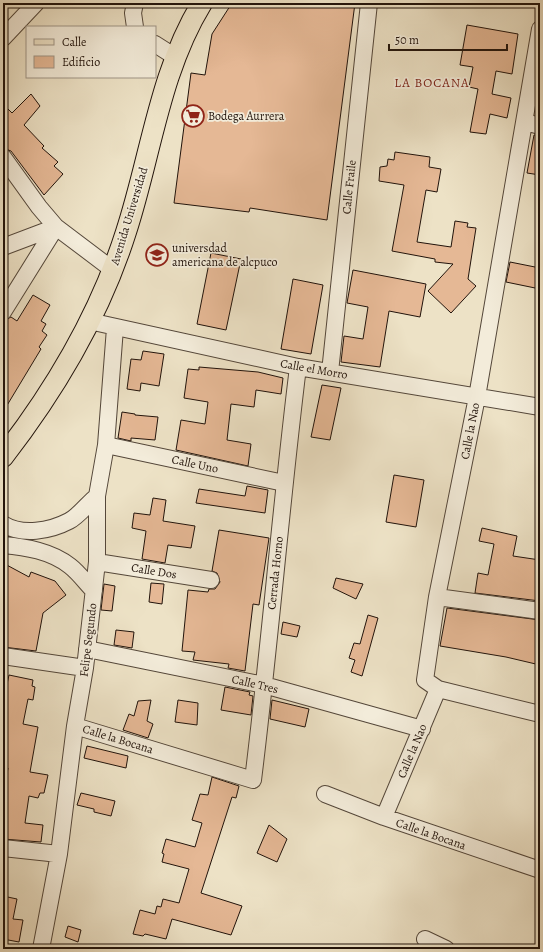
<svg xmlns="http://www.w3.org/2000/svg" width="543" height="952" font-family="Alegreya,serif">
	<rect width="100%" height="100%" fill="#ede2c6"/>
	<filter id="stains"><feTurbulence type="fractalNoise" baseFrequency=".005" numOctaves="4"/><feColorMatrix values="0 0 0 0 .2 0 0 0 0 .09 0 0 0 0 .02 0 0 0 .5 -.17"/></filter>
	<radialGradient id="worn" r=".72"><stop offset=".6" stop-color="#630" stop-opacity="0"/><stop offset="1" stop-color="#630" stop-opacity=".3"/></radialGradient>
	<path fill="#e5b895" stroke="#21130b" d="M232,3H355L327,220L250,208L249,212L174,203L191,73L205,75L212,34Z
		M467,25L518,34L512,74L496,71L492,94L511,98L507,118L490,114L486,134L470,132L478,89L469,87L473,67L460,65Z
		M31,94L40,106L24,125L44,146L42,148L58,162L54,166L63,174L44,195L11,151L3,148V104L12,113Z
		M534,135H540V175L527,173Z
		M395,152L430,157L429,167L441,169L437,192L426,190L417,242L451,247L455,221L468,223L467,227L476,228L468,279L476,286L451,313L428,291L453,264L435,262V259L392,251L404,185L379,181L380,167L387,166L388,159L394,160Z
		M211,253L241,259L226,330L197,324Z
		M510,262L540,268V289L506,282Z
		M353,270L426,284L420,317L389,311L380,367L341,362L344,336L363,339L368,307L347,303Z
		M293,279L323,285L311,354L281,349Z
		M33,295L50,305L41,321L46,324L42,331L47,335L39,347L41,349L3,412V321L11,317L17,321Z
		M143,351L164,354L159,386L141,383L140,391L127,389L131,359L141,360Z
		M199,367L258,372L283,378L281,394L256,390L254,407L231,404L227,440L251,444L248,466L176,450L181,420L205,424L208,402L184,398L188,369L199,370Z
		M322,385L341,388L330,440L311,437Z
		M122,412L135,414V415L158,417L155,440L131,438V441L118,438Z
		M394,475L424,480L416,527L386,522Z
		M247,486L268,490L265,513L196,503L199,489L245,496Z
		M153,498L166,500L163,521L195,526L191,548L168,545L165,563L142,559L146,531L132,528L134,513L150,515Z
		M482,528L517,536L513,556L540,560V601L475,593L478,573L488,575L494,544L479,541Z
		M219,530L269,538L259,605L253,604L245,671L228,668L229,664L193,660L195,652L182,651L188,590L208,592L209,589H215L220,582L217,573L212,571Z
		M3,563L29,577L31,572L55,581L66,595L43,613L36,651L3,647Z
		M336,578L363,584L356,599L333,588Z
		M151,583L164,584L162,604L149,602Z
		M104,584L115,586L112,611L101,610Z
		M447,608L540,620V665L506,657L440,646Z
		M368,615L378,618L362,676L351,672L355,660L349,658L354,643L360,644Z
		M283,622L300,626L297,637L281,634Z
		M116,630L134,632L132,648L114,645Z
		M9,675L33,680L32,686L35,687L33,700L28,699L23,724L38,727L30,772L48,775L44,793H40L38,798L29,796L25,823L43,825L41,842L3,839V798L8,768H3V698H4Z
		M225,687L250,692L249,695L253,696L251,715L221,710Z
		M151,700L147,721L153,724L148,738L123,730L129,714L134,716L138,701Z
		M178,700L198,703L197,725L175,722Z
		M272,700L309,709L305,727L270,719Z
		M87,746L128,756L126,768L84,758Z
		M212,777L239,786L236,798L232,797L201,893L242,906L231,935L172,919L166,939L145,934L143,936L133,934L140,910L155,914L157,906L161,907L163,899L179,903L189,869L162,862L164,854L162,853L166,839L195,847L202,823L192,820L200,794L208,795Z
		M81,793L115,801L111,816L94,812V809L77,805Z
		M269,825L287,839L277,862L257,853Z
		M3,896L17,899L13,919L23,920L19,942L3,939Z
		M68,926L81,930L78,942L65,937Z"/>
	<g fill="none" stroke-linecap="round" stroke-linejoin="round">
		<g stroke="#54473a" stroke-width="18">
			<path id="minor" d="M135,27L133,13L135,3
				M540,29L477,397L437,597L425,680L438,689L540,714
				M3,38L36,3
				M155,44L177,58
				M525,122L540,126
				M3,157L39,207L56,227L113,270
				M3,247L56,227
				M3,312L56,227
				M89,321L298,367L540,407
				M330,372L369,3
				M106,445L284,483
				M3,524C22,536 50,531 69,521C79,516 88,503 97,496
				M3,545C26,547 51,551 70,566C79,573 86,583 94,591
				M97,562L211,580
				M437,597L540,611
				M87,649L264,685L422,729
				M3,656L85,668
				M75,726L253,780C270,643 281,504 298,367
				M325,794L384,817L540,870
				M384,817L438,689
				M3,848L59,854
				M425,939L446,949
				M41,949L59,854L75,726L85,668L97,562V496L106,445L115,328"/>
		</g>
		<g stroke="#21130b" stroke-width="22">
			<path id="major" d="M3,457C55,390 100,314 126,232C151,156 159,73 202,3"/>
		</g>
		<use href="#minor" stroke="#f3ecda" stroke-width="16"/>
		<use href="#major" stroke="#ede2c6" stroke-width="20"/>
	</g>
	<defs>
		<g id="supermarket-ring" transform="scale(1.15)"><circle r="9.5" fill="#f3ecda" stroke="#8f2418" stroke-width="1.5"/><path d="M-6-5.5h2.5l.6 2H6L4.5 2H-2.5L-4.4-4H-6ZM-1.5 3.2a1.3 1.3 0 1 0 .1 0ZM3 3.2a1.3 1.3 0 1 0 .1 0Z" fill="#8f2418"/></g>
		<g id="university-ring" transform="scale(1.15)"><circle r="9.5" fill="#f3ecda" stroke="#8f2418" stroke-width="1.5"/><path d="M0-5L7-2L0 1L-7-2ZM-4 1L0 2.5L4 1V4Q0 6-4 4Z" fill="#8f2418"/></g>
	</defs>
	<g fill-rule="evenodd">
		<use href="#supermarket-ring" x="193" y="116"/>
		<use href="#university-ring" x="157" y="255"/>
	</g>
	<g text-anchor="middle" stroke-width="3.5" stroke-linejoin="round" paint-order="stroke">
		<g font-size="12" fill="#21130b" stroke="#f3ecda" text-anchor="start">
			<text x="208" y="120">Bodega Aurrera</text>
			<text x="172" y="252">universdad<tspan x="172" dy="14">americana de alcpuco</tspan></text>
		</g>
		<g font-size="12" fill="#21130b" stroke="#f3ecda">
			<text transform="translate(349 187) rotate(-84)" y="4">Calle Fraile</text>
			<text transform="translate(129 216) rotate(-73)" y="4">Avenida Universidad</text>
			<text transform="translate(314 369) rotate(10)" y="4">Calle el Morro</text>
			<text transform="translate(470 431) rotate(-79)" y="4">Calle la Nao</text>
			<text transform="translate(195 464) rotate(12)" y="4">Calle Uno</text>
			<text transform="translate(154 571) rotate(9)" y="4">Calle Dos</text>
			<text transform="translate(275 573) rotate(-84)" y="4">Cerrada Horno</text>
			<text transform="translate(88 640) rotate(-83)" y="4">Felipe Segundo</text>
			<text transform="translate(255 684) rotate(13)" y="4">Calle Tres</text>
			<text transform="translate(118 739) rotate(17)" y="4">Calle la Bocana</text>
			<text transform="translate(412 751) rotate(-67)" y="4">Calle la Nao</text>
			<text transform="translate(431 834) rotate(19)" y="4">Calle la Bocana</text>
		</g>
		<g font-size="13" letter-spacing="1" fill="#7a1f14" stroke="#f3ecda">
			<text x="432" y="87">LA BOCANA</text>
		</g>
	</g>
	<rect width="543" height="952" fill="none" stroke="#ede2c6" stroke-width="16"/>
	<rect x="4" y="4" width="535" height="944" fill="none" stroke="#21130b" stroke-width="2"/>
	<rect x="8" y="8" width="527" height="936" fill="none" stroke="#21130b"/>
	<rect x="26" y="26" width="130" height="52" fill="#f3ecda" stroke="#9f9587"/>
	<rect x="34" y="39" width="20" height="6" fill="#ede2c6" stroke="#9f9587"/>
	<text x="62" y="46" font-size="12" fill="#21130b">Calle</text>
	<rect x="34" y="56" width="20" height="12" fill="#e5b895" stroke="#9f9587"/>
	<text x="62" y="66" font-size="12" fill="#21130b">Edificio</text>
	<path d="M389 44v6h118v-6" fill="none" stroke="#21130b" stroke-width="2"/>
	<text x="395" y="44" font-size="12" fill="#21130b" stroke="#f3ecda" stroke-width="3" paint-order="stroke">50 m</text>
	<rect width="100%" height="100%" filter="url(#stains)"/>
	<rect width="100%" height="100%" fill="url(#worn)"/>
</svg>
